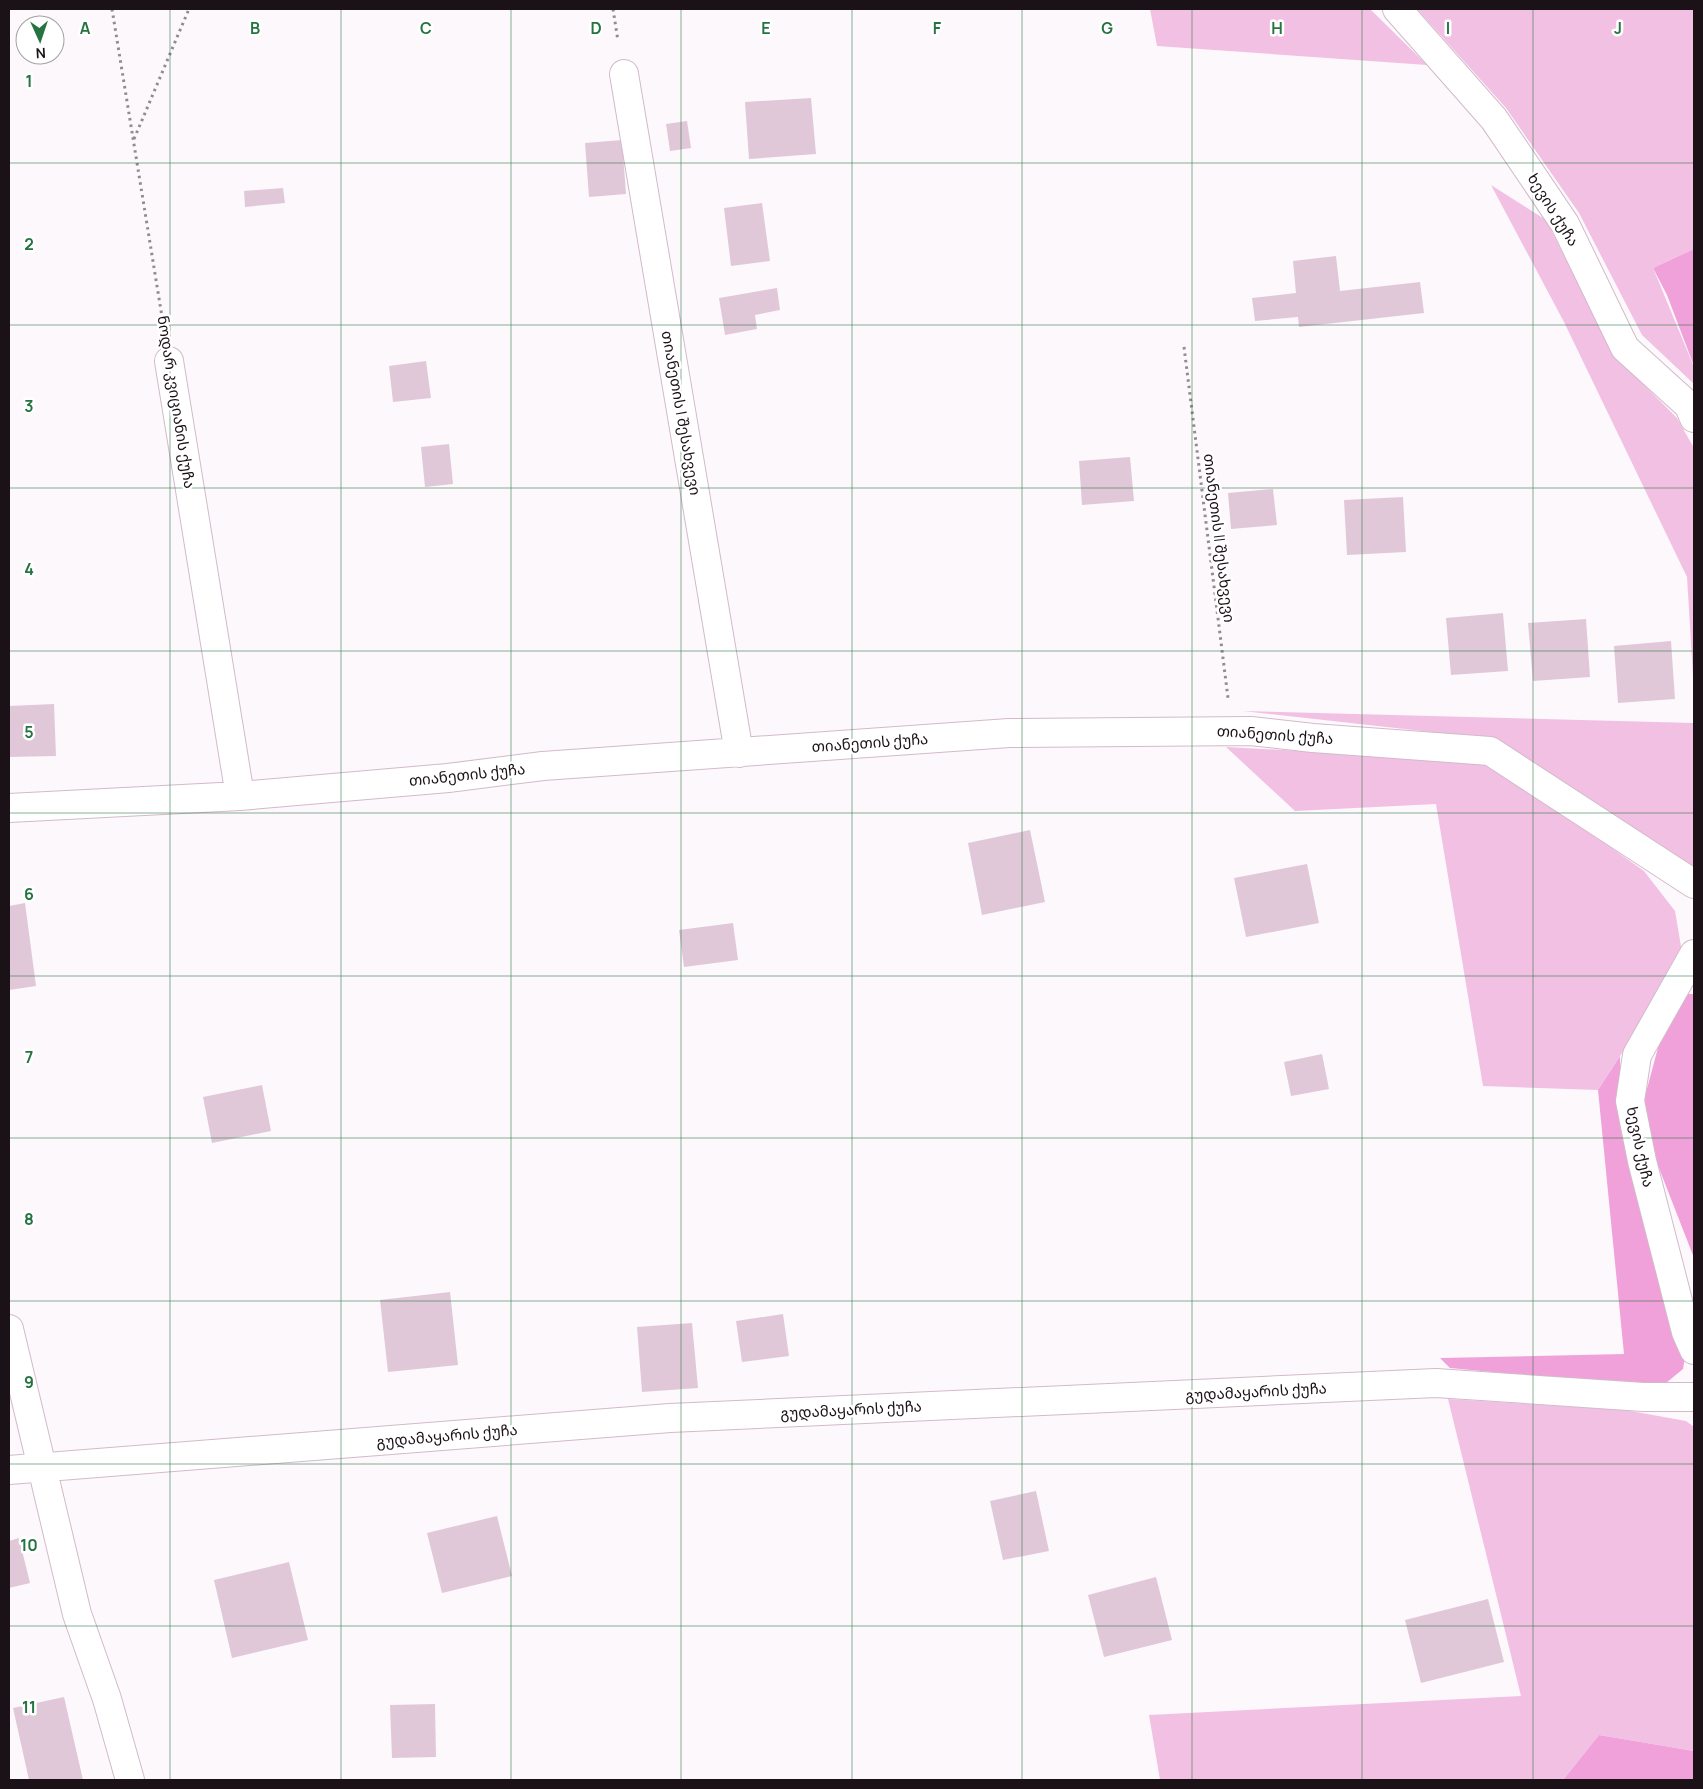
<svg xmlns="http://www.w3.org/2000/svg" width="1703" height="1789" font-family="Manrope,'Noto Sans Georgian',sans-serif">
	<rect width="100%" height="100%" fill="#fdf8fc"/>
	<path fill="#f2c0e3" d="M1150,9H1370L1427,65L1157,46Z
		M1417,9H1694V249L1653,268L1694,367V384L1642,335L1579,213L1506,108Z
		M1491,185L1546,220L1614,355L1677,418L1694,448V693L1687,577L1564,322Z
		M1243,711L1694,723V868L1494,739Z
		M1226,747L1489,761L1644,871L1675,911L1683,958L1598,1090L1483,1086L1436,804L1295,811Z
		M1448,1399L1625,1410L1686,1421L1694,1427V1751L1599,1735L1563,1780H1160L1149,1715L1521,1696Z"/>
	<path fill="#f1a1da" d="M1694,249V366L1667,295L1653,268Z
		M1683,994H1694V1258L1652,1150L1644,1100L1659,1044Z
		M1620,1056V1110L1686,1351L1683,1369L1660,1388L1450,1368L1440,1358L1624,1354L1598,1090Z
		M1599,1735L1694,1751V1780H1563Z"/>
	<path fill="#e1c8d9" d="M811,98L816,154L749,159L745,102Z
		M687,121L691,148L670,151L666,124Z
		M622,140L626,194L589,197L585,143Z
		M283,188L285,203L245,207L244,191Z
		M762,203L770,261L731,266L724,208Z
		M1336,256L1340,291L1420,282L1424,313L1299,327L1298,317L1255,321L1252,298L1296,293L1293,261Z
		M777,288L780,310L755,315L757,329L725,335L719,298Z
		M426,361L431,398L393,402L389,366Z
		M449,444L453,484L425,487L421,447Z
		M1130,457L1134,501L1082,505L1079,461Z
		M1273,489L1277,525L1231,529L1228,493Z
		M1403,497L1406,552L1347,555L1344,500Z
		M1503,613L1508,671L1451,675L1446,618Z
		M1586,619L1590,677L1533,681L1528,623Z
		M1671,641L1675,699L1618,703L1614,646Z
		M54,704L56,756L9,757V706Z
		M1030,830L1045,902L982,915L968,843Z
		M1307,864L1319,923L1246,937L1234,878Z
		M25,903L36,986L9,990V906Z
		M733,923L738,960L684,967L679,930Z
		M1322,1054L1329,1089L1291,1096L1284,1062Z
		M262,1085L271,1131L212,1143L203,1097Z
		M450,1292L458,1365L388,1372L380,1300Z
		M783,1314L789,1356L742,1362L736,1321Z
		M692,1323L698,1388L642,1392L637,1327Z
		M1036,1491L1049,1551L1003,1560L990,1501Z
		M497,1516L512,1576L442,1593L427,1533Z
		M19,1538L30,1583L9,1588V1541Z
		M289,1562L308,1640L232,1658L214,1580Z
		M1156,1577L1172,1640L1104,1657L1088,1595Z
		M1488,1599L1504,1662L1421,1683L1405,1620Z
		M64,1697L83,1780H29L13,1708Z
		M435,1704L436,1757L392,1758L390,1705Z"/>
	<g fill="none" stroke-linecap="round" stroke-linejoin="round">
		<g stroke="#d2baca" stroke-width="30">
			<path id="street" d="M1397,9L1494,119L1565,224L1625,348L1689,406L1694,418
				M624,74L739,753
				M169,361L240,796
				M9,808L240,796L448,778L543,766L1009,733L1251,731L1313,738L1490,751L1694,884
				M1694,954L1637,1055L1630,1101L1642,1161L1686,1332L1694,1350
				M9,1329L77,1614L107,1699L130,1780
				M9,1470L670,1418L1436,1383L1643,1397H1694"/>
		</g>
		<path stroke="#928b90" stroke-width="3" stroke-dasharray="2.5 4" stroke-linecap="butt" d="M112,9L164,329
			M613,9L618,41
			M134,139L189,9
			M1184,347L1228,698"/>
		<use href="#street" stroke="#fff" stroke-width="28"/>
	</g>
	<path fill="none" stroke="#267342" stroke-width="1" stroke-opacity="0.55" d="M170,9V1780M341,9V1780M511,9V1780M681,9V1780M852,9V1780M1022,9V1780M1192,9V1780M1362,9V1780M1533,9V1780M9,163H1694M9,325H1694M9,488H1694M9,651H1694M9,813H1694M9,976H1694M9,1138H1694M9,1301H1694M9,1464H1694M9,1626H1694"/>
	<g text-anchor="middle" stroke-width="5" stroke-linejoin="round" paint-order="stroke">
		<g font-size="15" fill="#1b1218" stroke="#fff">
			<text transform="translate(1553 210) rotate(58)" y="5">ხევის ქუჩა</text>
			<text transform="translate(176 402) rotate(81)" y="5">ნოდარ კვიციანის ქუჩა</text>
			<text transform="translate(681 413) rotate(80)" y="5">თიანეთის I შესახვევი</text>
			<text transform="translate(1219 538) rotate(83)" y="5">თიანეთის II შესახვევი</text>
			<text transform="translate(1275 735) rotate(4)" y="5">თიანეთის ქუჩა</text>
			<text transform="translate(870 743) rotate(-4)" y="5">თიანეთის ქუჩა</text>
			<text transform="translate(467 775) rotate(-6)" y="5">თიანეთის ქუჩა</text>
			<text transform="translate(1640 1147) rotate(78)" y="5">ხევის ქუჩა</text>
			<text transform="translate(1256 1392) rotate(-3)" y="5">გუდამაყარის ქუჩა</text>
			<text transform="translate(851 1410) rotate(-3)" y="5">გუდამაყარის ქუჩა</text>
			<text transform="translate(447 1436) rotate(-5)" y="5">გუდამაყარის ქუჩა</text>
		</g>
	</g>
	<g font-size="16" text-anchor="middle" font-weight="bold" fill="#267342" stroke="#fff" stroke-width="5" stroke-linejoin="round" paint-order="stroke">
		<text x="85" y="34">A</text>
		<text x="255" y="34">B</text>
		<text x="426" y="34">C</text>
		<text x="596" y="34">D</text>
		<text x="766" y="34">E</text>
		<text x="937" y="34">F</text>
		<text x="1107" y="34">G</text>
		<text x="1277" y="34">H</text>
		<text x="1448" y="34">I</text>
		<text x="1618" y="34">J</text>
		<text x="29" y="87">1</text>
		<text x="29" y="250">2</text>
		<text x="29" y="412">3</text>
		<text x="29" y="575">4</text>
		<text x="29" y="738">5</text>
		<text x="29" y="900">6</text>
		<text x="29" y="1063">7</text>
		<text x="29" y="1225">8</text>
		<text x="29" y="1388">9</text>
		<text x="29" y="1551">10</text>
		<text x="29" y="1713">11</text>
	</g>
	<rect width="1703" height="1789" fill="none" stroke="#1b1218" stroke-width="20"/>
	<g transform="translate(40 40) rotate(177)"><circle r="24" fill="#ffffff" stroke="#a4a0a3"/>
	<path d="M0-4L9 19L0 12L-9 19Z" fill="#267342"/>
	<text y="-8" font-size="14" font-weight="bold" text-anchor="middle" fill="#1b1218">N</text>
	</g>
</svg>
